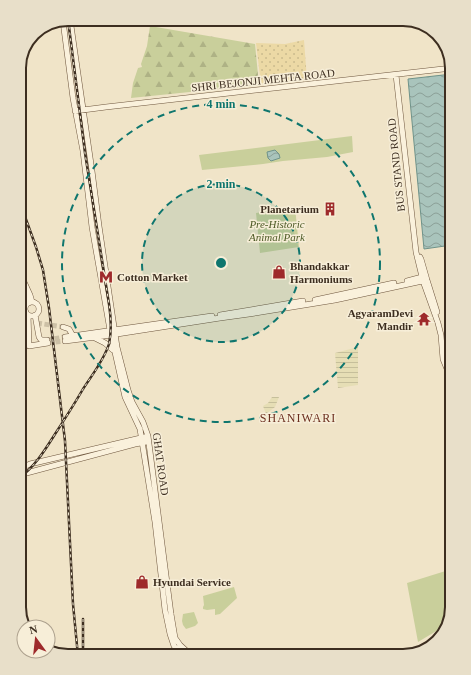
<svg xmlns="http://www.w3.org/2000/svg" width="471" height="675" font-family="'Times New Roman',serif">
	<defs>
		<pattern id="farmland-rules" width="6" height="5" patternUnits="userSpaceOnUse"><rect width="6" height="5" fill="#e6deb5"/><path d="M0 2.5h6" fill="none" stroke="#c6bf9b"/></pattern>
		<pattern id="forest-firs" width="22" height="20" patternUnits="userSpaceOnUse"><rect width="22" height="20" fill="#c9cf9b"/><path d="M5 1l3.5 6h-7zM16 11l3.5 6h-7z" fill="#aeb285"/></pattern>
		<pattern id="sand-dots" width="8" height="8" patternUnits="userSpaceOnUse"><rect width="8" height="8" fill="#ecd9a5"/><path d="M2 2h.1M6 6h.1" fill="none" stroke="#cbbb8e" stroke-width="1.8" stroke-linecap="round"/></pattern>
		<pattern id="water-waves" width="16" height="10" patternUnits="userSpaceOnUse"><rect width="16" height="10" fill="#a9c4bc"/><path d="M0 5q4-4 8 0t8 0" fill="none" stroke="#8ba098"/></pattern>
	</defs>
	<rect width="100%" height="100%" fill="#f0e4c8"/>
	<path fill="url(#farmland-rules)" d="M358,347V385L338,388L335,353Z
		M272,397H279L275,407L266,414L263,406L268,403Z"/>
	<path fill="#c9cf9b" d="M352,136L353,152L327,157L283,161L263,164L202,170L199,155Z
		M295,207L299,247L260,253L256,213Z
		M452,569V607L448,624L418,642L407,583Z
		M234,587L237,598L220,614L215,615V609L207,610L203,609V607L204,605L203,596Z
		M194,612L198,623L195,626L186,629L183,625L182,621L183,614Z"/>
	<path fill="url(#forest-firs)" d="M150,26L255,44L259,85L131,98L133,83L138,68L142,67L141,64L147,46Z"/>
	<path fill="url(#sand-dots)" d="M304,40L307,80L261,84L256,43L285,44Z"/>
	<path fill="url(#water-waves)" stroke="#6f938a" d="M452,74V245L424,249L408,79Z
		M275,150L279,154L280,158L271,161L268,158L267,152Z"/>
	<g fill="none" stroke-linecap="round" stroke-linejoin="round">
		<path stroke="#ccc0a6" stroke-width="5" stroke-dasharray="5 2.5" stroke-linecap="butt" d="M37,323L63,327
			M47,340L65,337
			M48,343L65,341"/>
		<g stroke="#6f573f" stroke-width="6">
			<path id="secondary" d="M70,19L92,171L99,226L117,347L128,390L132,402L143,422L148,436L171,614L175,638L180,645L192,656
				M63,21L73,98L83,151L92,227L110,330L125,397L140,429L155,522L165,610L170,634L174,646L185,656
				M396,75L416,252L423,281L438,323L441,335L443,359L452,381
				M75,111L106,107L452,68
				M420,257L421,259L427,280L437,312
				M19,271L30,295L32,302
				M19,280L29,303
				M407,281L426,276
				M315,300L394,283
				M25 309a7 7 0 1 1 14 0a7 7 0 1 1-14 0Z
				M19,313L26,312
				M28,315L29,346L48,343
				M35,315L39,337C41,341 43,340 47,340
				M220,315L303,301
				M63,327L69,329L73,336
				M65,337L212,316
				M95,338L105,343L113,350
				M65,341L104,336L220,318L249,314L335,300L427,280
				M445,345L446,356L451,372
				M19,469L30,464L145,437
				M19,475L135,444L146,442"/>
		</g>
		<use href="#secondary" stroke="#faf1dc" stroke-width="5"/>
		<g stroke="#3d2e20" stroke-width="2.5">
			<path id="rail" d="M19,200L36,247L43,270L49,308L65,441L73,604L78,656
				M19,478C36,466 46,448 57,431C66,417 75,403 83,389C92,375 104,360 109,344C112,330 111,317 109,304L85,153L68,19
				M83,619V656"/>
		</g>
		<use href="#rail" stroke="#f7eed8" stroke-width="1" stroke-dasharray="3" stroke-linecap="butt"/>
	</g>
	<circle cx="221" cy="263" r="79" fill="#0f766e" fill-opacity=".12"/>
	<g fill="none" stroke="#0f766e" stroke-width="2" stroke-dasharray="7 5">
		<circle cx="221" cy="263" r="79"/>
		<circle cx="221" cy="263" r="159"/>
	</g>
	<defs>
		<g id="building-bare" transform="scale(1.08)"><path d="M-4-6H4V6H1V3H-1V6H-4ZM-2.5-4.3h1.7v1.8h-1.7ZM.8-4.3h1.7v1.8H.8ZM-2.5-1h1.7V.8h-1.7ZM.8-1h1.7V.8H.8Z" fill="#9e2a2b" stroke="#f7eed8" stroke-width="2.5" paint-order="stroke"/></g>
		<g id="shop-bare" transform="scale(1.08)"><path d="M-5-2.5h2.3a2.7 3.5 0 0 1 5.4 0H5L5.5 6h-11ZM-1.5-2.5h3a1.5 2.3 0 0 0-3 0Z" fill="#9e2a2b" stroke="#f7eed8" stroke-width="2.5" paint-order="stroke"/></g>
		<g id="metro-bare" transform="scale(1.08)"><path d="M-5.5 5V-5H-3L0 0L3-5H5.5V5H3V-.5L0 4L-3-.5V5Z" fill="#9e2a2b" stroke="#f7eed8" stroke-width="2.5" paint-order="stroke"/></g>
		<g id="temple-bare" transform="scale(1.08)"><path d="M0-6L5-2H3V0L6.5 2.5H4V6H1.5V3h-3V6H-4V2.5H-6.5L-3 0V-2H-5Z" fill="#9e2a2b" stroke="#f7eed8" stroke-width="2.5" paint-order="stroke"/></g>
	</defs>
	<g fill-rule="evenodd">
		<use href="#building-bare" x="330" y="209"/>
		<use href="#shop-bare" x="279" y="272"/>
		<use href="#metro-bare" x="106" y="277"/>
		<use href="#temple-bare" x="424" y="319"/>
		<use href="#shop-bare" x="142" y="582"/>
	</g>
	<g text-anchor="middle" stroke-width="3" stroke-linejoin="round" paint-order="stroke">
		<g font-size="11" fill="#3d2e20" stroke="#f7eed8">
			<text transform="translate(263 80) rotate(-6)" y="4">SHRI BEJONJI MEHTA ROAD</text>
			<text transform="translate(396 165) rotate(-96)" y="4">BUS STAND ROAD</text>
			<text transform="translate(161 464) rotate(82)" y="4">GHAT ROAD</text>
		</g>
		<g font-size="11" font-weight="bold" fill="#3d2e20" stroke="#f7eed8" text-anchor="start">
			<text x="319" y="213" text-anchor="end">Planetarium</text>
			<text x="290" y="270">Bhandakkar<tspan x="290" dy="13">Harmoniums</tspan></text>
			<text x="117" y="281">Cotton Market</text>
			<text x="413" y="317" text-anchor="end">AgyaramDevi<tspan x="413" dy="13">Mandir</tspan></text>
			<text x="153" y="586">Hyundai Service</text>
		</g>
		<g font-size="11" font-style="italic" fill="#4d5a26" stroke="#f7eed8">
			<text x="277" y="228">Pre-Historic<tspan x="277" dy="13">Animal Park</tspan></text>
		</g>
		<g font-size="12" letter-spacing="1" fill="#6b2e1e" stroke="#f7eed8">
			<text x="298" y="422">SHANIWARI</text>
		</g>
	</g>
	<path d="M0 0H471V675H0ZM68 26H403A42 42 0 0 1 445 68V607A42 42 0 0 1 403 649H68A42 42 0 0 1 26 607V68A42 42 0 0 1 68 26Z" fill="#e8dfc9" fill-rule="evenodd"/>
	<path fill="none" stroke="#3d2e20" stroke-width="2" d="M68 26H403A42 42 0 0 1 445 68V607A42 42 0 0 1 403 649H68A42 42 0 0 1 26 607V68A42 42 0 0 1 68 26Z"/>
	<circle cx="221" cy="263" r="6" fill="#0f766e" stroke="#f7eed8" stroke-width="2"/>
	<g font-size="12" text-anchor="middle" font-weight="bold" fill="#0f766e" stroke="#f7eed8" stroke-width="3" stroke-linejoin="round" paint-order="stroke">
		<text x="221" y="108">4 min</text>
		<text x="221" y="188">2 min</text>
	</g>
	<g transform="translate(36 639) rotate(345)"><circle r="19" fill="#f7eed8" stroke="#ada18e"/>
	<path d="M0-3L7 15L0 10L-7 15Z" fill="#9e2a2b"/>
	<text y="-6" font-size="11" font-weight="bold" text-anchor="middle" fill="#3d2e20">N</text>
	</g>
</svg>
